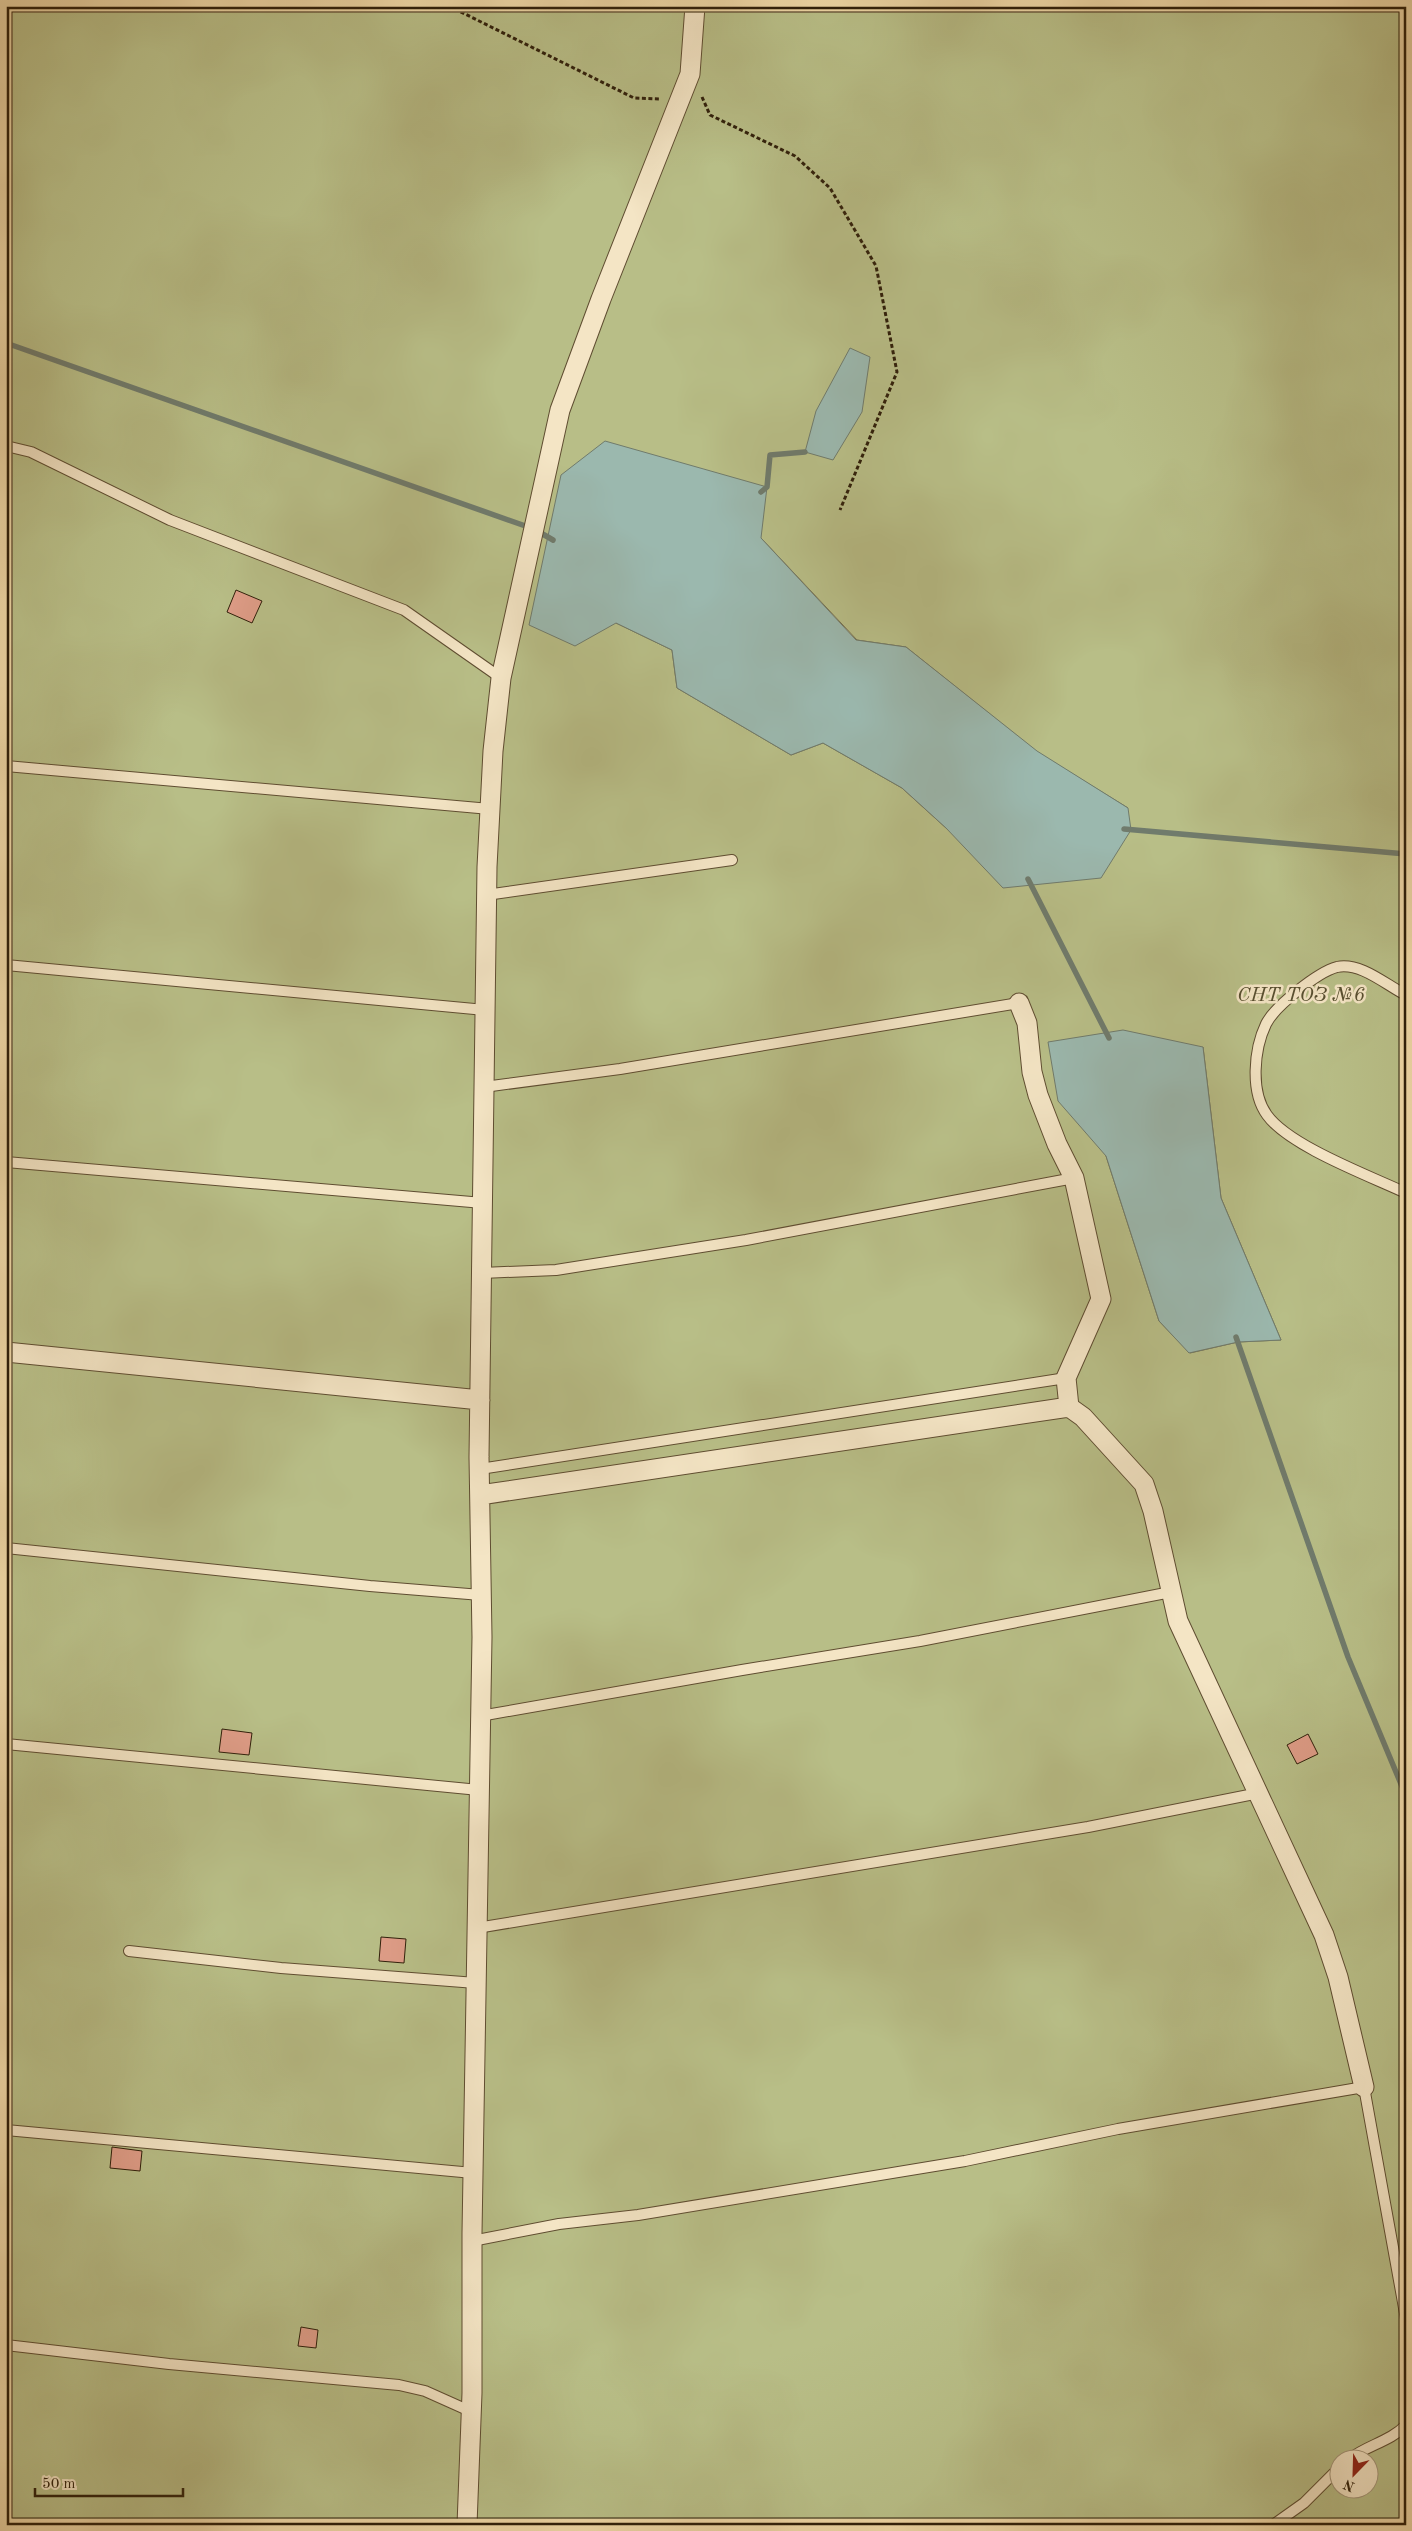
<svg xmlns="http://www.w3.org/2000/svg" width="1412" height="2531" font-family="'Old Standard TT',serif">
	<rect width="100%" height="100%" fill="#eed7a6"/>
	<filter id="stains"><feTurbulence type="fractalNoise" baseFrequency=".004" numOctaves="4"/><feColorMatrix values="0 0 0 0 .2 0 0 0 0 .09 0 0 0 0 .02 0 0 0 .5 -.17"/></filter>
	<radialGradient id="worn" r=".72"><stop offset=".6" stop-color="#630" stop-opacity="0"/><stop offset="1" stop-color="#630" stop-opacity=".3"/></radialGradient>
	<path fill="#b8be87" stroke="#746e48" fill-rule="evenodd" d="M6,6H1406V2525H6ZM761,538L857,640L906,647L1037,752L1128,808L946,828L902,788L823,743L791,755L677,688L672,650L616,623ZM1203,1047L1221,1198L1281,1340L1238,1342L1190,1353L1159,1321L1106,1156ZM1340,2458H1370V2488H1340Z"/>
	<path fill="#9bb8ae" stroke="#707b6c" d="M850,348L870,357L862,412L833,460L805,452L816,411Z
		M605,441L767,487L761,538L856,640L906,647L1037,751L1128,808L1131,830L1101,878L1003,888L946,828L902,788L823,743L791,755L677,688L672,650L616,623L575,646L529,625L561,475Z
		M1123,1030L1203,1047L1221,1198L1281,1340L1238,1342L1189,1353L1159,1321L1106,1156L1058,1101L1048,1042Z"/>
	<g fill="none" stroke-linecap="round" stroke-linejoin="round">
		<path stroke="#707b6c" stroke-width="5.5" d="M6,343L534,529L553,540
			M761,492L767,487L770,455L805,452
			M1124,829L1406,854
			M1028,879L1109,1038
			M1236,1337L1348,1657L1406,1796"/>
	</g>
	<path fill="#df9d88" stroke="#2f1f0a" d="M236,590L262,601L252,623L227,612Z
		M222,1729L252,1733L249,1755L219,1752Z
		M1308,1734L1318,1754L1297,1764L1287,1745Z
		M381,1937L406,1939L404,1963L379,1961Z
		M112,2147L142,2151L140,2171L110,2168Z
		M301,2327L318,2330L316,2348L298,2346Z"/>
	<g fill="none" stroke-linecap="round" stroke-linejoin="round">
		<g stroke="#5f4d31" stroke-width="12">
			<path id="lane" d="M6,446L31,452L170,520L404,610L501,678
				M6,766L490,809
				M486,895L732,860
				M6,965L485,1010
				M1406,995C1386,985 1361,962 1337,967C1318,972 1275,1006 1266,1024C1254,1049 1250,1092 1267,1115C1289,1146 1370,1176 1406,1193
				M484,1087L620,1069L1019,1003
				M6,1162L483,1203
				M482,1273L556,1270L746,1240L1074,1178
				M480,1469L1066,1378
				M6,1548L370,1586L481,1595
				M480,1716L742,1670L920,1641L1171,1592
				M6,1744L479,1790
				M477,1928L1088,1827L1259,1793
				M129,1951L281,1968L476,1983
				M6,2130L473,2173
				M472,2241L559,2224L638,2215L965,2161L1118,2129L1364,2087L1406,2319
				M6,2345L169,2364L399,2385L425,2391L472,2412
				M1351,2458C1368,2445 1391,2441 1406,2425
				M1273,2525L1304,2503L1340,2467"/>
		</g>
		<g stroke="#5f4d31" stroke-width="21">
			<path id="street" d="M1019,1003L1027,1023L1032,1072L1038,1095L1057,1144L1074,1178L1101,1299L1066,1378L1069,1407L1083,1417L1144,1484L1153,1511L1178,1621L1324,1935L1338,1977L1364,2087
				M6,1352L480,1400
				M480,1495L1069,1407
				M467,2525L472,2393V2233L482,1637L479,1457L487,867L493,751L501,678L560,410L601,299L690,74L695,6"/>
		</g>
		<path stroke="#2f1f0a" stroke-width="3" stroke-dasharray="4 2.5" stroke-linecap="butt" d="M449,6L634,98L660,99
			M702,97L710,115L795,156L830,188L876,266L897,372L840,510"/>
		<use href="#lane" stroke="#f4e5c5" stroke-width="10"/>
		<use href="#street" stroke="#f4e5c5" stroke-width="19"/>
	</g>
	<g text-anchor="middle" stroke-width="5" stroke-linejoin="round" paint-order="stroke">
		<g font-size="20" font-style="italic" fill="#584f30" stroke="#f4e5c5">
			<text x="1301" y="1001">СНТ ТОЗ №6</text>
		</g>
	</g>
	<rect width="1412" height="2531" fill="none" stroke="#eed7a6" stroke-width="25"/>
	<rect x="8" y="8" width="1397" height="2516" fill="none" stroke="#2f1f0a" stroke-width="2.5"/>
	<rect x="12" y="12" width="1387" height="2506" fill="none" stroke="#2f1f0a"/>
	<g transform="translate(1354 2474) rotate(203)"><circle r="24" fill="#f4e5c5" stroke="#a5967a"/>
	<path d="M0-4L9 19L0 12L-9 19Z" fill="#8f2418"/>
	<text y="-8" font-size="14" font-weight="bold" text-anchor="middle" fill="#2f1f0a">N</text>
	</g>
	<path d="M35 2488v8h148v-8" fill="none" stroke="#2f1f0a" stroke-width="2.5"/>
	<text x="42" y="2488" font-size="15" fill="#2f1f0a" stroke="#f4e5c5" stroke-width="4" paint-order="stroke">50 m</text>
	<rect width="100%" height="100%" filter="url(#stains)"/>
	<rect width="100%" height="100%" fill="url(#worn)"/>
</svg>
